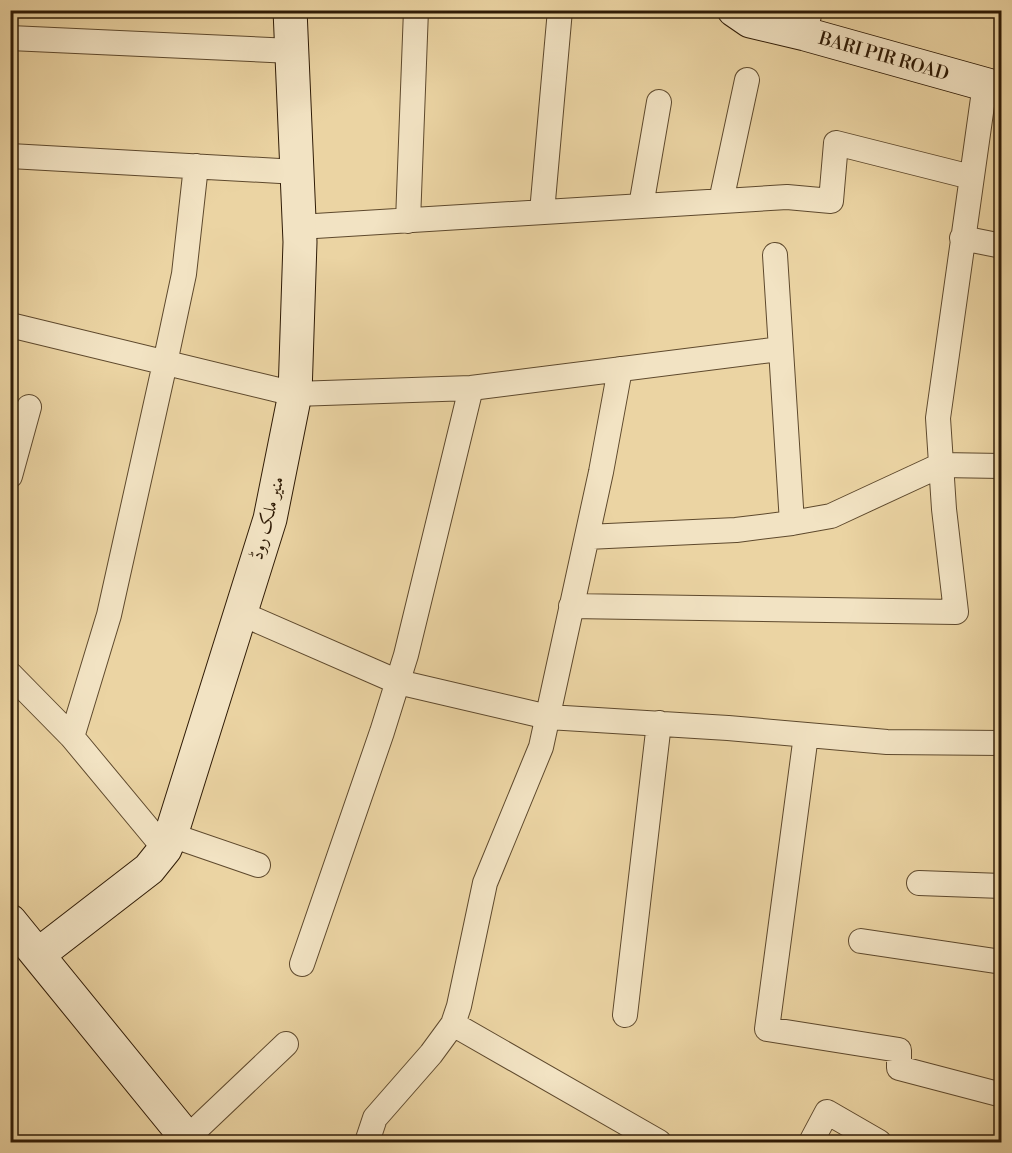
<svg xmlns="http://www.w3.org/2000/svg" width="1012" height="1153" font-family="'Libre Bodoni',Amiri,serif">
	<rect width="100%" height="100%" fill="#ebd4a3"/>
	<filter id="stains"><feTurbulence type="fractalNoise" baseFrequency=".00333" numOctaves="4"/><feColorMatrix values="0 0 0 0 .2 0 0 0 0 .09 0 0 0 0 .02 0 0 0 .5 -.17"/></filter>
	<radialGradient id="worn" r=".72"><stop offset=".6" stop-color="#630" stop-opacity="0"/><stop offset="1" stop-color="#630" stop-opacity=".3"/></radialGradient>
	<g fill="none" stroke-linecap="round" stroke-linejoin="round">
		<g stroke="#5e492d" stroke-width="26">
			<path id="street" d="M805,34L810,10
				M10,38L292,51
				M10,156L297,172
				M721,201L747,80
				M641,206L659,102
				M542,212L560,10
				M408,221L416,10
				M299,227L787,197L831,201L836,143L971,177
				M962,238L1002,246
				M10,325L295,394L471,388L780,349
				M10,476L29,407
				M792,523L831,516L941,465L1002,466
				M587,537L736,530L792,523L775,255
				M571,606L956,612L944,509L938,418L985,84
				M240,613L398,682L548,717L728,728L887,742L1002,743
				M10,674L72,737L165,849
				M806,735L767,1029L899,1050V1068L1002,1095
				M72,737L109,615L165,363L184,274L196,166
				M171,835L258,865
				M919,883L1002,886
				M861,941L1002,962
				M302,964L382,732L406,655L471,388
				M625,1015L659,723
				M453,1024L659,1142
				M187,1138L286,1044
				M367,1142L375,1118L431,1054L453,1024L459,1006L485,883L541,747L601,472L620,369
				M811,1142L827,1112L879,1142"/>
		</g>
		<g stroke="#2f1b06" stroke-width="35">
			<path id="secondary" d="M734,10L750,21L805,34L1002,89
				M10,921L190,1142
				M39,954L149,869L165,849L171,835L270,519L295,394L300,242L290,10"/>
		</g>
		<use href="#street" stroke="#f2e3c3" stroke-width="24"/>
		<use href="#secondary" stroke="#f2e3c3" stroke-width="33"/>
	</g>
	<g text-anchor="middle" stroke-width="6" stroke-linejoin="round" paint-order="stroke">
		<g font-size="18" fill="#2f1b06" stroke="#f2e3c3">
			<text transform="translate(884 56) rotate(16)" y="6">BARI PIR ROAD</text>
			<text transform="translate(267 518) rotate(-75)" y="6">منیر ملک روڈ</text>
		</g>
	</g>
	<rect width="1012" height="1153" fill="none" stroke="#ebd4a3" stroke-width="36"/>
	<rect x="12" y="12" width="988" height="1129" fill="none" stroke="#2f1b06" stroke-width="3"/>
	<rect x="18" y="18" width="976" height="1117" fill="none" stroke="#2f1b06" stroke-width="1.5"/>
	<rect width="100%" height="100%" filter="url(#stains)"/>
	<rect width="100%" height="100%" fill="url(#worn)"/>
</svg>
